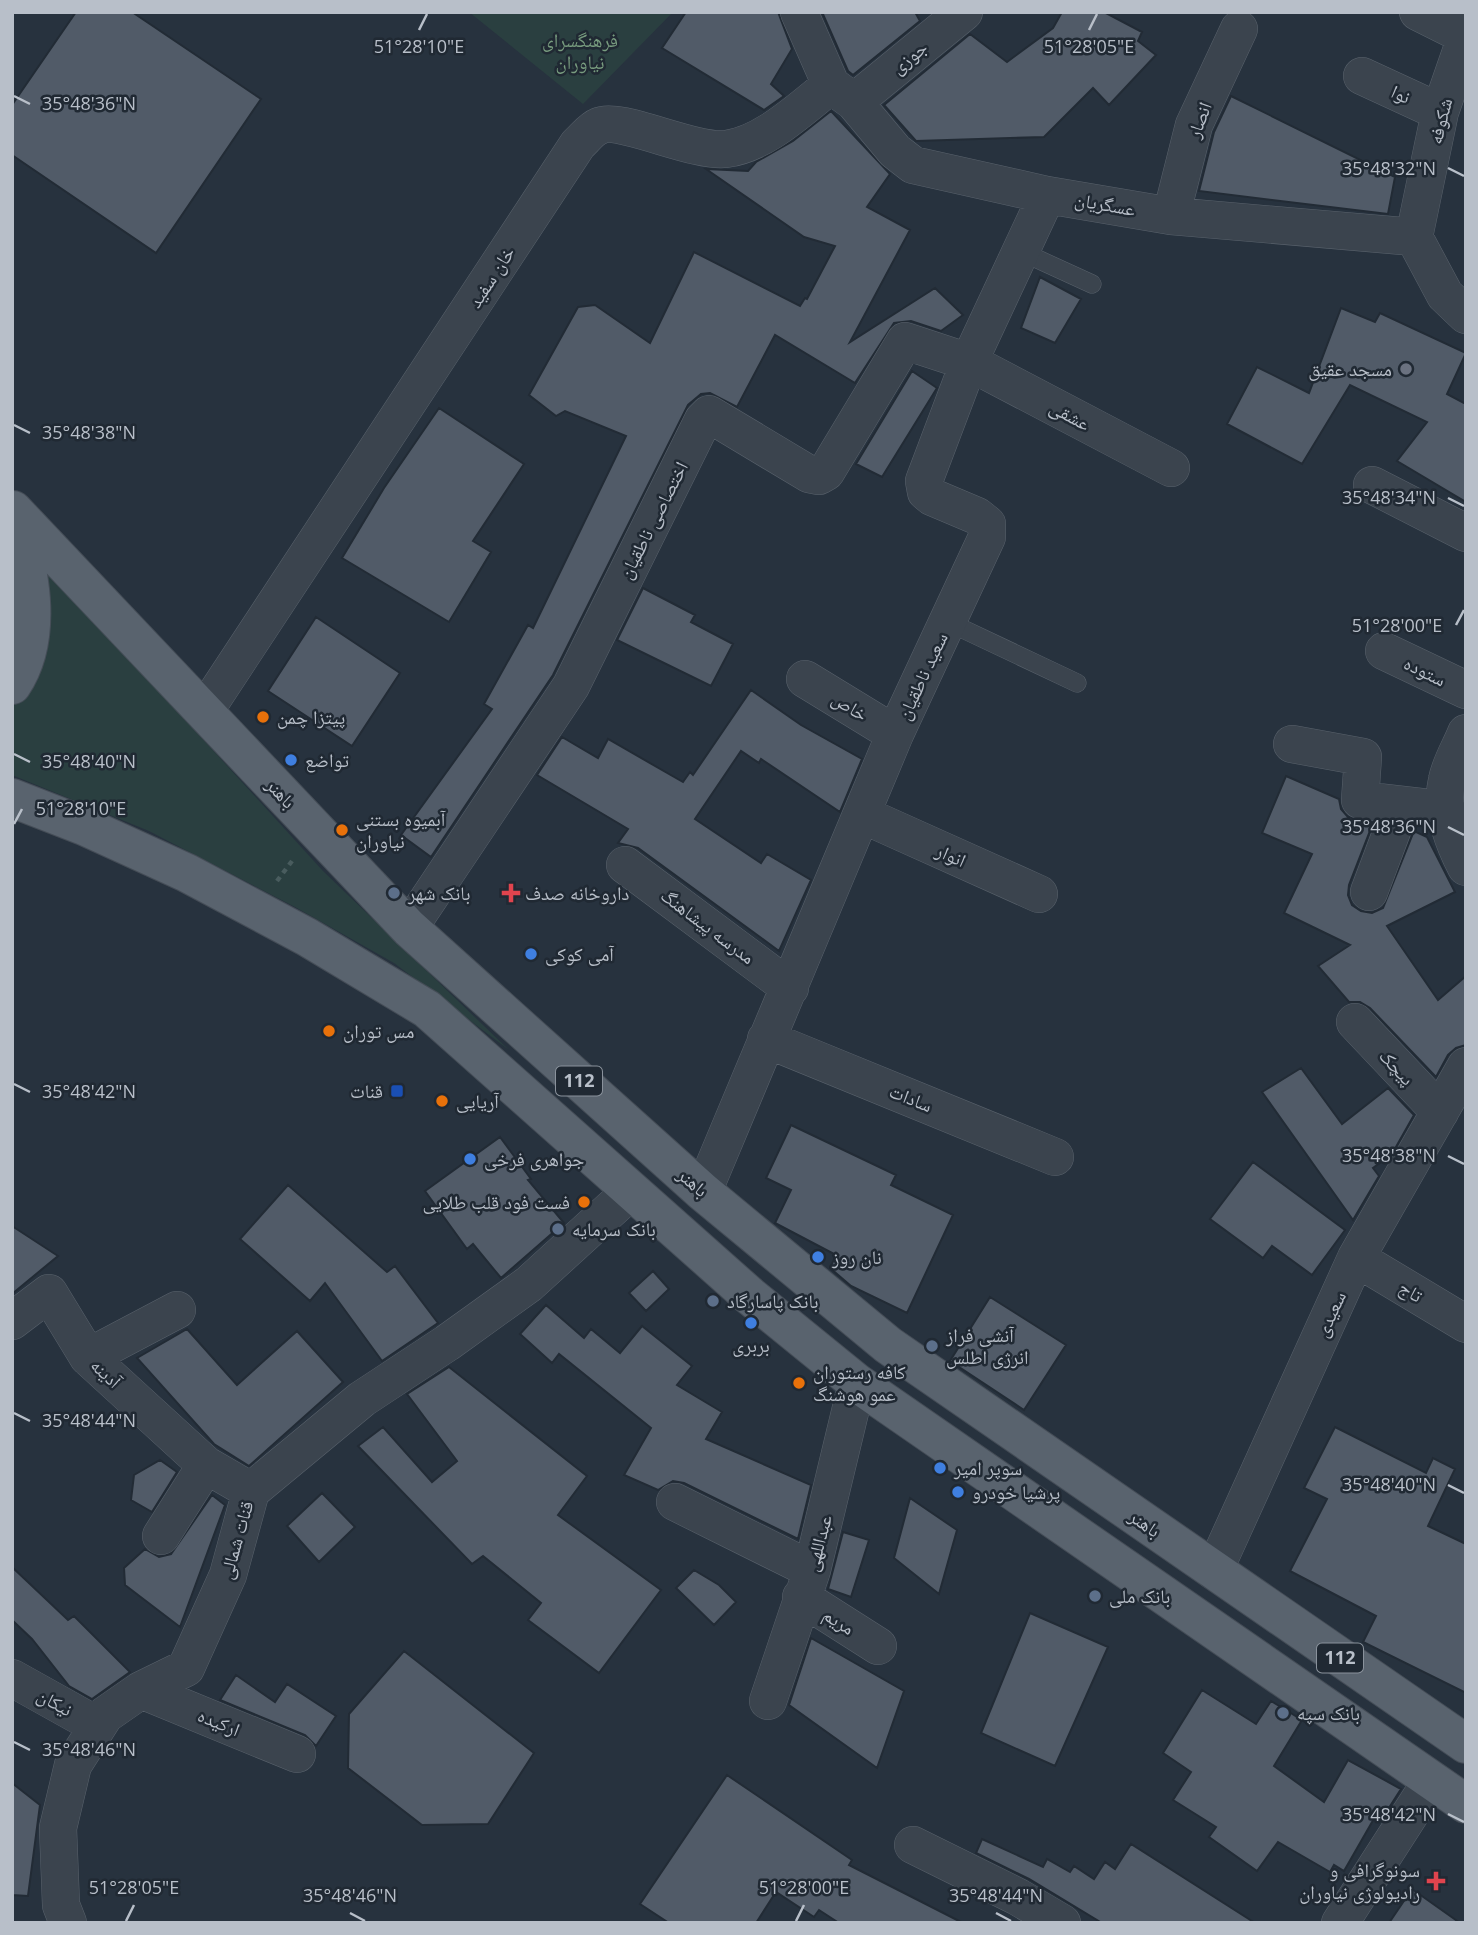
<svg xmlns="http://www.w3.org/2000/svg" width="1478" height="1935" font-family="'Open Sans','Noto Naskh Arabic',sans-serif">
	<rect width="100%" height="100%" fill="#27323e"/>
	<path fill="#2a3f40" d="M469,12H673L583,104Z
		M35,555L323,871L509,1050L394,963L295,907L149,831L12,775V701Z"/>
	<path fill="#515b68" stroke="#222b35" stroke-width="2" d="M76,12H132L261,99L156,253L12,155V105Z
		M686,12H778L792,49L771,84L784,96L764,110L662,48Z
		M822,12H915L920,21L853,75L848,71Z
		M1062,12H1104L1142,32L1138,41L1156,55L1109,105L1093,88L1044,137L916,141L884,105L970,34L1007,62L1053,28Z
		M1231,96L1395,177L1388,214L1199,191L1214,132Z
		M831,111L890,174L867,207L910,230L850,342L935,288L963,315L941,331L911,321L894,323L855,383L775,335L737,407L710,393L701,394L688,405L553,675L431,857L401,835L492,709L484,704L528,625L533,628L626,436L565,411L556,416L529,395L578,307L595,305L650,343L694,252L800,306L805,298L807,299L835,246L804,237L706,169L748,171L756,162L793,141Z
		M1040,277L1081,299L1055,343L1021,328Z
		M1341,308L1375,322L1380,313L1466,353L1447,394L1466,404V502L1397,461L1427,422L1350,385L1302,464L1227,424L1257,367L1309,393Z
		M912,371L937,388L882,477L856,464Z
		M439,408L524,464L473,541L491,552L449,622L342,558L384,488Z
		M643,588L695,615L691,622L733,644L711,686L617,640Z
		M316,617L400,673L352,746L268,691Z
		M751,690L801,725L862,759L840,812L761,759L759,763L741,751L695,819L761,863L767,854L811,880L779,951L638,848L618,843L628,829L537,775L562,737L598,758L608,739L683,782L690,772L693,775Z
		M1286,776L1339,799L1341,809L1348,817L1373,823L1349,885L1348,895L1352,905L1361,911L1372,913L1383,908L1414,831L1427,837L1455,892L1387,926L1438,1000L1466,976V1045L1456,1048L1448,1055L1436,1077L1370,1008L1360,1002H1349L1318,966L1350,945L1284,913L1312,854L1262,833Z
		M1301,1068L1342,1124L1388,1088L1414,1115L1392,1154L1373,1168L1379,1176L1353,1220L1262,1092Z
		M791,1125L896,1175L891,1185L953,1215L907,1313L851,1286L830,1268L836,1255L775,1223L791,1190L766,1178Z
		M500,1137L531,1179L528,1180L564,1223L501,1278L473,1244L467,1249L425,1191Z
		M1253,1162L1345,1230L1312,1275L1272,1246L1263,1258L1210,1219Z
		M288,1185L387,1272L395,1266L438,1323L382,1361L325,1283L310,1301L240,1239Z
		M12,1226L58,1256L12,1294Z
		M653,1271L669,1289L646,1311L629,1293Z
		M990,1297L1066,1345L1024,1410L950,1361Z
		M546,1305L584,1338L591,1329L620,1353L642,1326L692,1366L677,1385L722,1412L706,1439L811,1485L798,1539L684,1483L673,1481L658,1490L624,1475L651,1428L559,1354L552,1363L520,1334Z
		M187,1329L237,1385L297,1331L343,1382L249,1466L214,1444L137,1358Z
		M449,1367L587,1476L558,1515L661,1590L599,1673L528,1620L541,1603L483,1556L472,1564L358,1446L383,1427L432,1482L457,1461L407,1394Z
		M1335,1427L1426,1473L1433,1458L1455,1469L1428,1526L1466,1544V1693L1363,1642L1376,1616L1290,1571L1327,1499L1304,1488Z
		M160,1460L177,1472L152,1512L131,1500L134,1475Z
		M322,1493L355,1527L319,1562L287,1526Z
		M212,1495L225,1505L180,1627L125,1585L124,1568L145,1549L159,1557L171,1554Z
		M910,1498L957,1530L939,1594L894,1558Z
		M843,1532L869,1540L851,1597L828,1589Z
		M12,1567L68,1620L74,1616L130,1672L92,1699L69,1686L32,1639L12,1620Z
		M694,1570L719,1585L736,1602L714,1625L676,1588Z
		M1030,1613L1108,1647L1055,1766L981,1733Z
		M811,1638L904,1691L877,1768L789,1705Z
		M404,1651L534,1753L488,1824L422,1825L348,1768L349,1714Z
		M236,1675L275,1702L287,1684L336,1716L316,1746L305,1735L220,1700Z
		M1202,1690L1256,1724L1271,1701L1302,1720L1274,1766L1324,1802L1348,1760L1401,1789L1385,1814L1379,1810L1344,1871L1334,1865L1330,1872L1278,1842L1257,1871L1209,1837L1216,1827L1173,1800L1191,1772L1163,1753Z
		M727,1775L852,1860L849,1865L963,1923H839L819,1910L814,1917L776,1892L756,1923H669L640,1904Z
		M12,1783L40,1805L28,1896L12,1895Z
		M982,1839L1043,1867L1047,1859L1070,1872L1074,1866L1094,1879L1105,1862L1115,1869L1131,1844L1255,1923H1102L1029,1879L976,1853Z
		M1412,1889L1460,1923H1389Z"/>
	<g fill="none" stroke-linecap="round" stroke-linejoin="round">
		<g stroke="#59626c" stroke-width="19">
			<path id="service" d="M1020,251L1092,284
				M948,622L1077,683"/>
		</g>
		<g stroke="#59626c" stroke-width="38">
			<path id="minor" d="M799,12L831,85L854,102L895,151L913,165L1047,195L1171,216L1414,237
				M1418,12L1466,36
				M1466,37L1440,112L1414,237L1445,295L1466,315
				M1362,76L1440,112
				M854,102L964,12
				M1171,216L1194,125L1239,29
				M1372,485L1466,533
				M1384,651L1466,690
				M805,679L895,734
				M204,712L578,144C584,139 591,129 599,126C619,116 694,153 726,149C765,144 801,108 831,85
				M1466,733C1460,748 1450,764 1447,780C1440,809 1453,842 1466,867
				M1292,744L1363,757L1360,800L1447,810
				M863,815L1039,894
				M625,865L790,988
				M1369,892L1401,807
				M409,928L571,686L703,420L709,414L809,474L819,476L826,472L905,341L969,362L1171,468
				M1355,1022L1440,1112
				M766,1039L1055,1157
				M703,1192L895,734L987,537V524L977,516L932,497L926,492L924,481L969,362L1047,195
				M1356,1258L1466,1324
				M12,1321L49,1293L88,1357L206,1465L251,1491
				M88,1357L177,1310
				M675,1502L812,1570
				M161,1536L206,1465
				M1214,1571L1356,1258L1466,1066
				M801,1597L878,1646
				M12,1678L98,1726
				M141,1690L297,1754
				M768,1701L812,1570L857,1383
				M913,1845L1018,1897L1062,1923
				M68,1923L61,1905L58,1828L73,1765L105,1715L141,1690L186,1668L228,1575L251,1491L362,1399L447,1343L529,1284L631,1191
				M1340,1923L1432,1780"/>
		</g>
		<g stroke="#454d57" stroke-width="40">
			<path id="primary" d="M13,510L409,928L703,1192L888,1345L1466,1744
				M12,685C46,635 28,564 13,511
				M12,798L84,826L187,873L307,937L427,1009L750,1296L857,1383L1466,1804"/>
		</g>
		<path stroke="#495c5e" stroke-width="4.5" stroke-dasharray="5 5" stroke-linecap="butt" d="M277,881L295,857"/>
		<use href="#service" stroke="#3b444e" stroke-width="18"/>
		<use href="#minor" stroke="#3b444e" stroke-width="37"/>
		<use href="#primary" stroke="#59636e" stroke-width="38"/>
	</g>
	<path fill="none" stroke="#b8bfc9" stroke-width="2.5" d="M419,30L427,14M1089,30L1097,14M14,96L30,104M1448,168L1464,176M14,425L30,433M1448,498L1464,506M1456,625L1464,610M14,754L30,762M14,824L22,809M1448,827L1464,835M14,1084L30,1092M1448,1156L1464,1164M14,1413L30,1421M1448,1485L1464,1493M14,1742L30,1750M1448,1814L1464,1822M350,1913L365,1921M996,1913L1011,1921M126,1921L134,1905M796,1921L804,1905"/>
	<circle fill="#6b7280" stroke="#202933" stroke-width="2.5" cx="1406" cy="369" r="7"/>
	<g fill="#e8710a" stroke="#202933" stroke-width="2.5">
		<circle cx="263" cy="717" r="7"/>
		<circle cx="342" cy="830" r="7"/>
		<circle cx="329" cy="1031" r="7"/>
		<circle cx="442" cy="1101" r="7"/>
		<circle cx="584" cy="1202" r="7"/>
		<circle cx="799" cy="1383" r="7"/>
	</g>
	<g fill="#3f7fe0" stroke="#202933" stroke-width="2.5">
		<circle cx="291" cy="760" r="7"/>
		<circle cx="531" cy="954" r="7"/>
		<circle cx="470" cy="1159" r="7"/>
		<circle cx="818" cy="1257" r="7"/>
		<circle cx="751" cy="1323" r="7"/>
		<circle cx="940" cy="1468" r="7"/>
		<circle cx="958" cy="1492" r="7"/>
	</g>
	<g fill="#5c6f8a" stroke="#202933" stroke-width="2.5">
		<circle cx="394" cy="893" r="7"/>
		<circle cx="558" cy="1229" r="7"/>
		<circle cx="713" cy="1301" r="7"/>
		<circle cx="932" cy="1346" r="7"/>
		<circle cx="1095" cy="1596" r="7"/>
		<circle cx="1283" cy="1713" r="7"/>
	</g>
	<g fill="#e0444e" stroke="#202933" stroke-width="2.5">
		<path d="M507.5 882.5h7v7h7v7h-7v7h-7v-7h-7v-7h7z"/>
		<path d="M1432.5 1870.5h7v7h7v7h-7v7h-7v-7h-7v-7h7z"/>
	</g>
	<rect fill="#1a4fb4" stroke="#202933" stroke-width="2.5" x="390" y="1084" width="14" height="14" rx="3.5"/>
	<g text-anchor="middle" stroke-width="5" stroke-linejoin="round" paint-order="stroke">
		<g fill="#202933" stroke="#8a929c" stroke-width="2">
			<rect x="556" y="1066.5" width="46" height="29" rx="5"/>
			<rect x="1317" y="1643.5" width="46" height="29" rx="5"/>
		</g>
		<g font-size="18" font-weight="bold" fill="#b8bfc9">
			<text x="579" y="1087">112</text>
			<text x="1340" y="1664">112</text>
		</g>
		<g font-size="19" fill="#789c7f" stroke="#202933">
			<text x="580" y="47">فرهنگسرای<tspan x="580" dy="22">نیاوران</tspan></text>
		</g>
		<g font-size="19" fill="#b8bfc9" stroke="#202933">
			<text transform="translate(909 57) rotate(-39)" y="7">جوزی</text>
			<text transform="translate(1401 94) rotate(25)" y="7">نوا</text>
			<text transform="translate(1199 120) rotate(-69)" y="7">انصار</text>
			<text transform="translate(1440 121) rotate(-76)" y="7">شکوفه</text>
			<text transform="translate(1105 204) rotate(10)" y="7">عسگریان</text>
			<text transform="translate(491 277) rotate(-57)" y="7">خان سفید</text>
			<text transform="translate(1070 415) rotate(28)" y="7">عشقی</text>
			<text transform="translate(653 520) rotate(-63)" y="7">اختصاصی ناطقیان</text>
			<text transform="translate(1425 671) rotate(26)" y="7">ستوده</text>
			<text transform="translate(922 676) rotate(-65)" y="7">سعید ناطقیان</text>
			<text transform="translate(850 706) rotate(32)" y="7">خاص</text>
			<text transform="translate(281 793) rotate(47)" y="7">باهنر</text>
			<text transform="translate(951 855) rotate(24)" y="7">انوار</text>
			<text transform="translate(708 926) rotate(37)" y="7">مدرسه پیشاهنگ</text>
			<text transform="translate(1397 1067) rotate(47)" y="7">پیچک</text>
			<text transform="translate(911 1098) rotate(22)" y="7">سادات</text>
			<text transform="translate(693 1182) rotate(41)" y="7">باهنر</text>
			<text transform="translate(1411 1291) rotate(31)" y="7">تاج</text>
			<text transform="translate(1330 1314) rotate(-65)" y="7">سعیدی</text>
			<text transform="translate(106 1373) rotate(43)" y="7">آدینه</text>
			<text transform="translate(1145 1523) rotate(35)" y="7">باهنر</text>
			<text transform="translate(236 1540) rotate(-74)" y="7">قنات شمالى</text>
			<text transform="translate(818 1543) rotate(-75)" y="7">عبداللهی</text>
			<text transform="translate(839 1621) rotate(33)" y="7">مریم</text>
			<text transform="translate(55 1702) rotate(29)" y="7">نیکان</text>
			<text transform="translate(219 1722) rotate(22)" y="7">ارکیده</text>
		</g>
		<g font-size="19" fill="#b8bfc9" stroke="#202933" text-anchor="start">
			<text x="1392" y="376" text-anchor="end">مسجد عقیق</text>
			<text x="277" y="724">پیتزا چمن</text>
			<text x="305" y="767">تواضع</text>
			<text x="356" y="826">آبمیوه بستنی<tspan x="356" dy="22">نیاوران</tspan></text>
			<text x="408" y="900">بانک شهر</text>
			<text x="525" y="900">داروخانه صدف</text>
			<text x="545" y="961">آمی کوکی</text>
			<text x="343" y="1038">مس توران</text>
			<text x="383" y="1098" text-anchor="end">قنات</text>
			<text x="456" y="1108">آریایی</text>
			<text x="484" y="1166">جواهری فرخی</text>
			<text x="570" y="1209" text-anchor="end">فست فود قلب طلایی</text>
			<text x="572" y="1236">بانک سرمایه</text>
			<text x="832" y="1264">نان روز</text>
			<text x="727" y="1308">بانک پاسارگاد</text>
			<text x="946" y="1342">آنشی فراز<tspan x="946" dy="22">انرژی اطلس</tspan></text>
			<text x="751" y="1352" text-anchor="middle">بربری</text>
			<text x="813" y="1379">کافه رستوران<tspan x="813" dy="22">عمو هوشنگ</tspan></text>
			<text x="954" y="1475">سوپر امیر</text>
			<text x="972" y="1499">پرشیا خودرو</text>
			<text x="1109" y="1603">بانک ملی</text>
			<text x="1297" y="1720">بانک سپه</text>
			<text x="1420" y="1877" text-anchor="end">سونوگرافی و<tspan x="1420" dy="22">رادیولوژی نیاوران</tspan></text>
		</g>
	</g>
	<g font-size="18" text-anchor="middle" fill="#b8bfc9" stroke="#202933" stroke-width="5" stroke-linejoin="round" paint-order="stroke">
		<text x="419" y="53">51°28'10"E</text>
		<text x="1089" y="53">51°28'05"E</text>
		<text x="89" y="110">35°48'36"N</text>
		<text x="1389" y="175">35°48'32"N</text>
		<text x="89" y="439">35°48'38"N</text>
		<text x="1389" y="504">35°48'34"N</text>
		<text x="1397" y="632">51°28'00"E</text>
		<text x="89" y="768">35°48'40"N</text>
		<text x="81" y="815">51°28'10"E</text>
		<text x="1389" y="833">35°48'36"N</text>
		<text x="89" y="1098">35°48'42"N</text>
		<text x="1389" y="1162">35°48'38"N</text>
		<text x="89" y="1427">35°48'44"N</text>
		<text x="1389" y="1491">35°48'40"N</text>
		<text x="89" y="1756">35°48'46"N</text>
		<text x="1389" y="1821">35°48'42"N</text>
		<text x="134" y="1894">51°28'05"E</text>
		<text x="804" y="1894">51°28'00"E</text>
		<text x="350" y="1902">35°48'46"N</text>
		<text x="996" y="1902">35°48'44"N</text>
	</g>
	<rect width="1478" height="1935" fill="none" stroke="#b8bfc9" stroke-width="28"/>
</svg>
